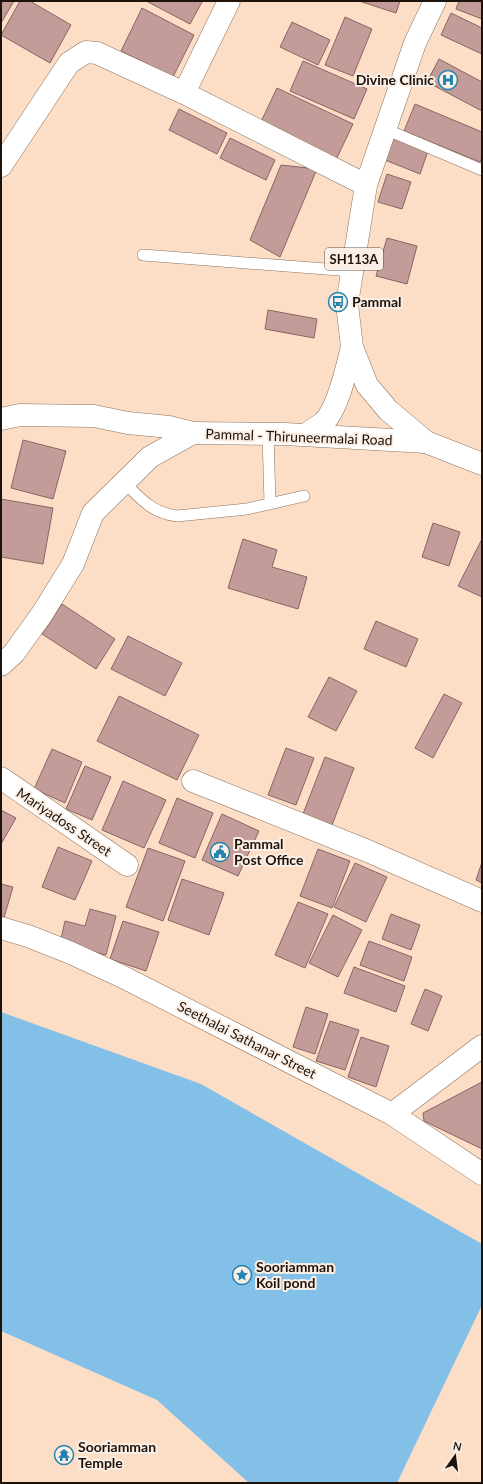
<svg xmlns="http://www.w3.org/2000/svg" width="483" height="1484" font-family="Lato,sans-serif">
	<rect width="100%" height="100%" fill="#fcdec6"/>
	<path fill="#82c0e8" d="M1,1012L201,1084L482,1244V1305L397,1483H249L157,1400L1,1331Z"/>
	<path fill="#c39c9a" stroke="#886563" d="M1,1H14L1,23Z
		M20,1H30L71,25L50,63L1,35Z
		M146,1H199L202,2L190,24Z
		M359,1H400L396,13Z
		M459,1H482V19L456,9Z
		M142,8L194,35L173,77L121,51Z
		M451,13L482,28V54L441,35Z
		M345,17L372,29L353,76L325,65Z
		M292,22L330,40L318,65L280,47Z
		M439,59L482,82V111L427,82Z
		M303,61L367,89L354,119L290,91Z
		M277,88L353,124L334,164L258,128Z
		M415,104L482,132V157L480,162L404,131Z
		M179,109L227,133L217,154L169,130Z
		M230,138L275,160L266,180L220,158Z
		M394,138L428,151L420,174L385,160Z
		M281,165L317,169L280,257L250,240Z
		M387,174L411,182L402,209L378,202Z
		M387,238L417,246L407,284L376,276Z
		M268,310L317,319L314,338L265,329Z
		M23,440L66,451L53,499L11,488Z
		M1,499L53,508L43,564L1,557Z
		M433,523L460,532L449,566L422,557Z
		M243,539L277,550L272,567L307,577L298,609L228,588Z
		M482,539V597L458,586Z
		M62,604L115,639L96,669L42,634Z
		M376,621L418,639L406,667L364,649Z
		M128,636L182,663L165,696L111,669Z
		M329,677L357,691L336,731L308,717Z
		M444,694L462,703L433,758L415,748Z
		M119,696L199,735L177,780L97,741Z
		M286,748L314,758L296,805L268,795Z
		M52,749L82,762L65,803L34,789Z
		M325,757L354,768L332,825L303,814Z
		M85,766L111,777L92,820L66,809Z
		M123,781L166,800L144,848L102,830Z
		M177,798L213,813L195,858L159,843Z
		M1,810L16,818L1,844Z
		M222,814L259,831L238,876L202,860Z
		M58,847L92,861L75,900L42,887Z
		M148,848L185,861L163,921L126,907Z
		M318,849L350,861L332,908L300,896Z
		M482,862V883L476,880Z
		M355,863L387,877L366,922L334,907Z
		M182,879L224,893L209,935L168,920Z
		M1,884L13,887L3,921L1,920Z
		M298,902L328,914L305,968L275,955Z
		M90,909L116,916L106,955L60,943L65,921L85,926Z
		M391,914L420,925L411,950L382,939Z
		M333,915L362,930L338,977L309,963Z
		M123,921L159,932L146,971L110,959Z
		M369,941L412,957L404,981L360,965Z
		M354,967L405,986L396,1012L344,993Z
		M425,989L442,996L428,1031L411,1024Z
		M306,1007L328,1014L315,1054L293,1047Z
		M330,1021L359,1030L345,1070L316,1061Z
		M361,1037L389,1046L376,1087L348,1077Z
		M482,1082V1149L424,1121L423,1113Z"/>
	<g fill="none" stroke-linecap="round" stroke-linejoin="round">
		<g stroke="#8d725d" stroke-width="12">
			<path id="service" d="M385,129L482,170
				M143,255L352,271
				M268,433L270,504
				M124,482C141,499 152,513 177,516L247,509L304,496"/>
		</g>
		<g stroke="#8d725d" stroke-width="23">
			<path id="minor" d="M184,93L229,1
				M1,166L69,63L86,52L97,53L184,93L366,185
				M1,419L20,415L94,416L128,423L169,427L193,433
				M1,778L127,865
				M193,781L370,852L482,901
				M1,928L28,936L71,953L121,976L392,1114L482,1174
				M392,1114L482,1046"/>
		</g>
		<g stroke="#8d725d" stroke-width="23">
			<path id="tertiary" d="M1,665L14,653L42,614L73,564L93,513L150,457L193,433L285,434L426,442"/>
		</g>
		<g stroke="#8d725d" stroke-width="23">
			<path id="primary" d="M435,1L415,43L366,185L347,304L352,347L367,385L388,410L426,442L482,464
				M305,435C311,431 317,427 323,423C338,410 347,367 352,347"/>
		</g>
		<use href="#service" stroke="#fff" stroke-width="11"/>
		<use href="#minor" stroke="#fff" stroke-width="22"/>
		<use href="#tertiary" stroke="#fff" stroke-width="22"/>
		<use href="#primary" stroke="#fff" stroke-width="22"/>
	</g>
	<defs>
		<g id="hospital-ring" transform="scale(1)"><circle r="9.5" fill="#fbefe5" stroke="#2284af" stroke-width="1.5"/><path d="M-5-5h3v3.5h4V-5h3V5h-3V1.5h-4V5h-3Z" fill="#2284af"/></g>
		<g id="bus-ring" transform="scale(1)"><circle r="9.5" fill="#fbefe5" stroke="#2284af" stroke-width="1.5"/><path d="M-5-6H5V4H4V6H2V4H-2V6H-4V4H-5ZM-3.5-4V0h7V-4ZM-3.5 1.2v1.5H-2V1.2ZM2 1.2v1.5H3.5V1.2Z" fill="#2284af"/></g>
		<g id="civic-ring" transform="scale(1)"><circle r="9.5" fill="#fbefe5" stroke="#2284af" stroke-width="1.5"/><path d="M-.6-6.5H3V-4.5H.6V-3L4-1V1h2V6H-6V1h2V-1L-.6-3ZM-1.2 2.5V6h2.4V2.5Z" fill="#2284af"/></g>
		<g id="sight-ring" transform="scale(1)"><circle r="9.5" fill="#fbefe5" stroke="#2284af" stroke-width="1.5"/><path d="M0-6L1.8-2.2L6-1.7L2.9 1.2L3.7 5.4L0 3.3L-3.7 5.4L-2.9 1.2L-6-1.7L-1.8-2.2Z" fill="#2284af"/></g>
		<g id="temple-ring" transform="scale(1)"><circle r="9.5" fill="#fbefe5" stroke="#2284af" stroke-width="1.5"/><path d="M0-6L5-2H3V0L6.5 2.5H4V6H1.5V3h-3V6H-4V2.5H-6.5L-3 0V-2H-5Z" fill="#2284af"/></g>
	</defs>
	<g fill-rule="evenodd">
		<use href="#hospital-ring" x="448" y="80"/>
		<use href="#bus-ring" x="338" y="302"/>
		<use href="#civic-ring" x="220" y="852"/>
		<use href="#sight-ring" x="242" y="1275"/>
		<use href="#temple-ring" x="64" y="1455"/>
	</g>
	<g text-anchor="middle" stroke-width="4" stroke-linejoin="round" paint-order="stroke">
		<rect fill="#fbefe5" stroke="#60554c" stroke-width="1" x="325" y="248" width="58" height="22" rx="3"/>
		<g font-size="13" font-weight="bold" fill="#1e130b">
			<text x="354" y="264">SH113A</text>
		</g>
		<g font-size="14" font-weight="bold" fill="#1e130b" stroke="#fbefe5" text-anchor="start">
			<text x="434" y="85" text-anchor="end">Divine Clinic</text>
			<text x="352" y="307">Pammal</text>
			<text x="234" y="849">Pammal<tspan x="234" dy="16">Post Office</tspan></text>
			<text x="256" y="1272">Sooriamman<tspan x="256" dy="16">Koil pond</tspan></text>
			<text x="78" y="1452">Sooriamman<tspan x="78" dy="16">Temple</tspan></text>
		</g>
		<g font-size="14" fill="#1e130b" stroke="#fbefe5">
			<text transform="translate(299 437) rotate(2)" y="5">Pammal - Thiruneermalai Road</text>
			<text transform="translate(64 822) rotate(34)" y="5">Mariyadoss Street</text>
			<text transform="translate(247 1040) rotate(27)" y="5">Seethalai Sathanar Street</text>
		</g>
	</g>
	<rect width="483" height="1484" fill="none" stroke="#1e130b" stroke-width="4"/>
	<g transform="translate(455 1456) rotate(14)" stroke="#fbefe5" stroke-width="3" paint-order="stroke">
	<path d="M0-3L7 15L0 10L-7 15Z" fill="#1e130b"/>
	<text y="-6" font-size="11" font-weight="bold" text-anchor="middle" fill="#1e130b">N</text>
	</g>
</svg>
